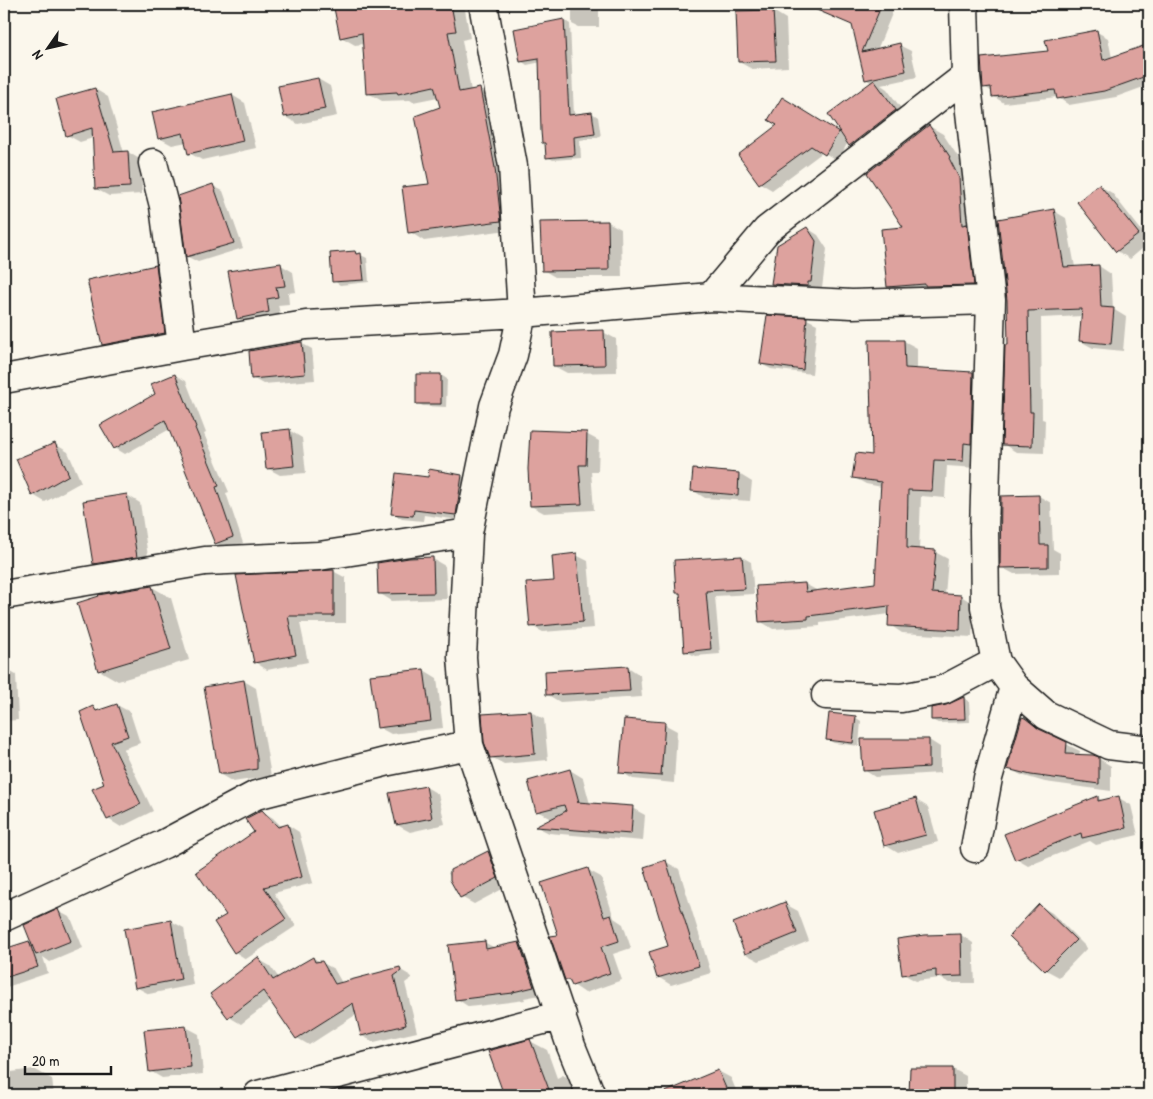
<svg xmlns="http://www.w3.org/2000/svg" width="1153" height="1099" font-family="'Patrick Hand',sans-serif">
	<rect width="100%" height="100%" fill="#fbf7ec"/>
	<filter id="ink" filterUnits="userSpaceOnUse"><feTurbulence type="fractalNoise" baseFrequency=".02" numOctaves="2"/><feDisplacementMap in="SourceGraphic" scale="10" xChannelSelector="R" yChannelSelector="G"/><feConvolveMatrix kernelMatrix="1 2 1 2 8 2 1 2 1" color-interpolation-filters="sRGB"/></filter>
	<g filter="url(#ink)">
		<path fill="#0003" d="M363,4H464L470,38L462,40L471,91L480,90L494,98L515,229L424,241L410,232L431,185L441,108L438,97L413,102L410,100L382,101L368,93L364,44L355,45L341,37L336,9Z
			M572,4H599V27H578L572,24Z
			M800,4H831L835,13L838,4H896L877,50L899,45L911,51L917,77L881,85L887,89L908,118L863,153L850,145L848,142L838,161L823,152L772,190L760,183L779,125L783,98L843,135L872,83L866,79L854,26L837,18L838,19Z
			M773,11L786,19L788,67L752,69L739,62L737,12Z
			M564,20L570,24L574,116L592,113L598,117L601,137L580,140L581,158L553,160L547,157L546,144L543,142L541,62L527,65L521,61Z
			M1097,32L1108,38L1112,58L1149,45V85L1116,97L1069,105L1057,97L1004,103L993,96V92L984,87L1049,52Z
			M318,79L330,86L337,116L298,124L285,117Z
			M95,89L108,97L124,153L128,152L141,160L142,194L109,196L96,189L93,138L80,142L67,135Z
			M232,95L245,103L256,148L202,160L189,153L187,142L172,145L159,138Z
			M929,126L943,134L964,166L988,293L902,295L888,287L905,229Z
			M213,186L223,191L243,248L198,262L188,257L179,197Z
			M1100,186L1112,193L1149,240V243L1130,259L1117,251L1079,202Z
			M1054,211L1066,218L1075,267L1099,266L1111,274L1113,309L1126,317L1123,351L1093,348L1080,341L1082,316L1041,318L1042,419L1045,420L1044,453L1016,452L1003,444L1009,346Z
			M608,222L621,229L622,277H555L543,270L542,223Z
			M807,228L818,235L827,249L822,288L819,287V292L784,290L772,284Z
			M355,252L367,258L369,282L340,285L334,281Z
			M281,265L293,272L296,292L288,293L289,304L278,305L281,318L250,325L238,318Z
			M156,266L175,277L183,344L122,355L103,344Z
			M768,317L807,319L817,324L812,374L771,369L761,364Z
			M603,332L616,339L617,372L567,373L554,366Z
			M904,341L917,348V370L973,373L986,380L976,468L947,466L945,498L921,496L919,550L935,552L948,559L945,595L961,596L974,604L972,637L902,633L890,625V614L820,623V626L773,629L760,621L805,584L818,591L876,584L882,487L866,484L853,477L873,457Z
			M301,343L312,349L315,380L263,384L252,378Z
			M175,375L186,381L206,433L204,434L229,492L226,493L243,543L227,549L216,543L170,429L125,454L115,448L156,394Z
			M441,375L447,379L446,407L423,406L417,403Z
			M289,430L302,438L306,473L280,475L267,468Z
			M586,434L599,441L598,471H591L594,510L544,513L531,506Z
			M55,444L68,452L81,482L45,502L33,495Z
			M430,471L462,476L472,482L465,521L424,515L423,521L402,519L392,513L429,478Z
			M739,474L752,482L750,501L705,498L692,490Z
			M127,495L140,503L149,563L107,571L94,563Z
			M1039,496L1051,503L1053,549L1060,553V573L1014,574L1001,567Z
			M576,555L588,561L594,628L543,632L531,626L556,582Z
			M742,557L751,562L754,594L715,596L720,654L695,656L685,651L681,595L677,592Z
			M433,559L445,566L447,599L392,601L379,593Z
			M333,571L346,578V623H300L308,662L267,670L255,662L237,576Z
			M152,587L171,598L189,660L118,681L99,670Z
			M628,667L640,675L642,697L560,702L548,695Z
			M4,668L16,675L18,720L4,721Z
			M424,670L437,678L443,728L391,734L378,727Z
			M244,681L256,688L271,776L233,782L221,775L205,688Z
			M964,698L969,701L970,722L938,723L932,720L947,706Z
			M117,705L130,712L140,743L123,749L153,811L121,827L108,819L106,784L93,708L99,711Z
			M531,712L544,719L548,760L504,764L491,757Z
			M855,717L861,721L859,746L834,743L828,740Z
			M1025,719L1048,735L1080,751L1079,756L1098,758L1111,766V791L1045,782L1021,775L1008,768Z
			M664,724L677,731L674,783L633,779L621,772Z
			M929,740L940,747V773L875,777L864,770Z
			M570,770L583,778L590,804L632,808L645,815L643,841L549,833L537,827L552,819L537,811Z
			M426,787L438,794L445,824L410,832L397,825Z
			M1098,798L1104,801L1119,798L1131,805L1138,835L1096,845L1090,841L1028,866L1016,859L1006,835Z
			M916,800L928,807L938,842L898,853L885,845Z
			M262,811L273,818L282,827L288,825L299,832L313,883L274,893L296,926L246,959L235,952L228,915Z
			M488,852L500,860L510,885L474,904L461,897L448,873Z
			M666,862L679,869L711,973L671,985L658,977L669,947Z
			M588,870L601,877L614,918L623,924L631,948L613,954L622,980L585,993L566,980L560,936Z
			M785,904L798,911L809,941L759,961L746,954L735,924Z
			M1040,906L1052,913L1087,948L1059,977L1046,970L1010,936Z
			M58,911L71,918L83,948L50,962L43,957L48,973L4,988V951L29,942L33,945Z
			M171,921L184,928L193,985L149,994L136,987Z
			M961,935L973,943L975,983H950L940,978L916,981L903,974Z
			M484,942L495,948L519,944L532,951L546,994L524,998L525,1000L469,1007L457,999Z
			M313,958L334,969L342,983L399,969L411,976L412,978L405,983L417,1032L374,1042L362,1036L357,1014L309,1045L297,1038L271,1001L241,1024L229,1017L258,959L270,966L279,978Z
			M186,1027L199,1034L203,1074L162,1078L150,1071Z
			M530,1041L547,1050L557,1078L563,1075L579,1085L583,1095H506L489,1052Z
			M34,1069L52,1079L54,1095H4V1073Z
			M911,1069H953L966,1076V1095H911Z
			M718,1071L731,1078L738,1095H698L692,1082Z"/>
		<path fill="#dda29e" stroke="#1c1c1c" d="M359,4H451L456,31L448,32L459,92L480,88L495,168L501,221L408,233L402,187L429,184L415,116L440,107L434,86L398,94L397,92L366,94L362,33L340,38L334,8Z
			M803,4H882L862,52L900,43L906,71L865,80L852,25Z
			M773,10L776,61L738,62L736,11Z
			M564,19L569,115L592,112L595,134L574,137L575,155L546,158L545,143H542L541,131L539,59L520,62L514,29Z
			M1097,30L1103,60L1149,44V75L1104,91L1057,99L1055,90L992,97L991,87L983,88L981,58L1048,51L1045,40Z
			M318,78L325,109L284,117L278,86Z
			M874,80L896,110L849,146L828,114Z
			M95,88L114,152L128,151L130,187L95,189L92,128L66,136L56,99Z
			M232,94L243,141L188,154L183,133L158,139L152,112Z
			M782,97L839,132L825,155L811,146L759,184L738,155L777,125L768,120Z
			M929,125L950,157L949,158L959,178L962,225L967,224L974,285L925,286V284L887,287L881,229L903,227L867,173Z
			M213,184L234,243L186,257L178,196Z
			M1099,184L1139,234L1116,252L1077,202Z
			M1054,209L1064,267L1099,265L1101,307L1114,308L1111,344L1079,341L1082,309L1028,311L1030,412H1033L1032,446L1002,445L1005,345H1008L1007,300L998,219Z
			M608,221L609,270L542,271L540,222Z
			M807,227L816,241L811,282H808V286L771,284L777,245Z
			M355,251L356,254L361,253L364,280L332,282L330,253Z
			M281,263L285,286L276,287L278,297L267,299L269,312L237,319L228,271Z
			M156,265L165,333L102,345L87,280Z
			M767,315L807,317L803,370L760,364Z
			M604,330L605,365L553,366L552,332Z
			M869,340H904L905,368L973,372L971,444L964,443L963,461L934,460L932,491L908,490L907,548L936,550L932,593L961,595L960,630L888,626L889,606L808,616V619L759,622L756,586L805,583L806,592L875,583L881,482L852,478L856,453L872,455Z
			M302,342L305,374L251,379L249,351Z
			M175,374L196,427L195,428L219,486L216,487L233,537L215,544L165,420L114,449L100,425L155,394L151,384Z
			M416,374H441V404H416Z
			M290,429L294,466L266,469L262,432Z
			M530,430L587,432L586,465H579L582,504L530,506L528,469Z
			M55,443L69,475L32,496L16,459Z
			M429,469L462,475L456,515L414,510L413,516L391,514L396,473L428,477Z
			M693,469L739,473L738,495L691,491Z
			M127,494L137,557L93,564L83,501Z
			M1039,495L1040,545H1048V567L1000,568L1001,496Z
			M577,553L583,622L530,627L526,583L554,581L552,556Z
			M742,556L745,589L706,591L711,649L684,652L680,593H676L674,560Z
			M433,557L434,593L378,594L377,563L409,558Z
			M334,570V616H288L296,655L254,663L236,575Z
			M152,586L171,649L98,671L77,603L99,596L98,595Z
			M628,666L630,691L546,695L545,671Z
			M424,669L431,721L377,728L370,675Z
			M244,680L257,759V769L229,774H219L204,687Z
			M964,697L965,719L931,720V708L946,705Z
			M117,704L128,736L111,742L141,804L107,820L92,789L104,784L80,712L93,706L96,711Z
			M531,711L535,754L490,758L484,742L482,714Z
			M829,713L856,716L853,743L826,740Z
			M1022,717L1025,718L1039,729L1067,742L1066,754L1093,755L1099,757V784L1031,775L1007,769Z
			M624,719L665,722L661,776L619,773Z
			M861,739H929V767L863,771Z
			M570,769L579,802H577L633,806L631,834L535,827L566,811L564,805L536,812L528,781Z
			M426,786L432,818L396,825L389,793Z
			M1098,796V801L1119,796L1126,828L1082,838L1081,833L1015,860L1004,834Z
			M916,798L926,835L884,846L874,810Z
			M262,810L278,827L288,824L302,877L264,887L286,919L234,953L214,922L226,915L196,872L254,832L245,819Z
			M488,851L498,878L460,898L450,880V870Z
			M666,860L699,966L657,978L649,952L668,946L644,867Z
			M588,868L604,917L611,915L619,941L601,947L610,973L572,986L569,980H565L550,936L558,935L541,883Z
			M785,902L797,933L745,954L733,923Z
			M1039,904L1076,940L1045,971L1009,936Z
			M58,909L71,941L36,955L24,925Z
			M171,920L181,979L135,988L124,929Z
			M961,934L962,976L936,977V970L902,975L897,939L925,935Z
			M29,941L38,967L4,978V949Z
			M485,941L486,949L519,942L534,987L513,992V993L455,1000L448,945Z
			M258,957L273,980L313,957L315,962L322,961L335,984L400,967L401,971L394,976L406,1025L361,1036L353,1003L296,1039L263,991L228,1018L210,994Z
			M186,1026L191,1067L149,1072L144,1030Z
			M530,1039L551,1095H504L488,1051Z
			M910,1068H953V1095H909Z
			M718,1070L729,1095H658Z"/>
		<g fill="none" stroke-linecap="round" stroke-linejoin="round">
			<g stroke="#1c1c1c" stroke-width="31">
				<path id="minor" d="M483,4L513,166L522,313L513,355L494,406L468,533L462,657L469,745L571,1046L591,1095
					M964,4L966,76L991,300L984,530L985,607L996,662L1014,687L1046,715L1109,745L1149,750
					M153,163L164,206L182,346L306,325L522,313L711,297L852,304L991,300
					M711,297L767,230L966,76
					M4,379L182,346
					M4,595L205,561L319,556L468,533
					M826,695L901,698L943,690L996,662
					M975,848L988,778L1014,687
					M4,917L164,844L256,795L389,761L469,745
					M258,1095L562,1015"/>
			</g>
			<use href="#minor" stroke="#fbf7ec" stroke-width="28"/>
		</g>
	</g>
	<rect width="1153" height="1099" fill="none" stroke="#fbf7ec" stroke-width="20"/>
	<rect x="10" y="10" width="1133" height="1079" fill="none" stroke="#1c1c1c" stroke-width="2" filter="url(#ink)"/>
	<g transform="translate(48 48) rotate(236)" stroke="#fbf7ec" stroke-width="4" paint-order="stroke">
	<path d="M0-4L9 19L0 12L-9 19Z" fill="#1c1c1c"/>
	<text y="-8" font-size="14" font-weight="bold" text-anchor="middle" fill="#1c1c1c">N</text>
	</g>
	<path d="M25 1066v8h86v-8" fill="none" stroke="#1c1c1c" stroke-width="2.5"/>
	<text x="32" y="1066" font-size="15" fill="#1c1c1c" stroke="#fbf7ec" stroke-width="4" paint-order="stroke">20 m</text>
</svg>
